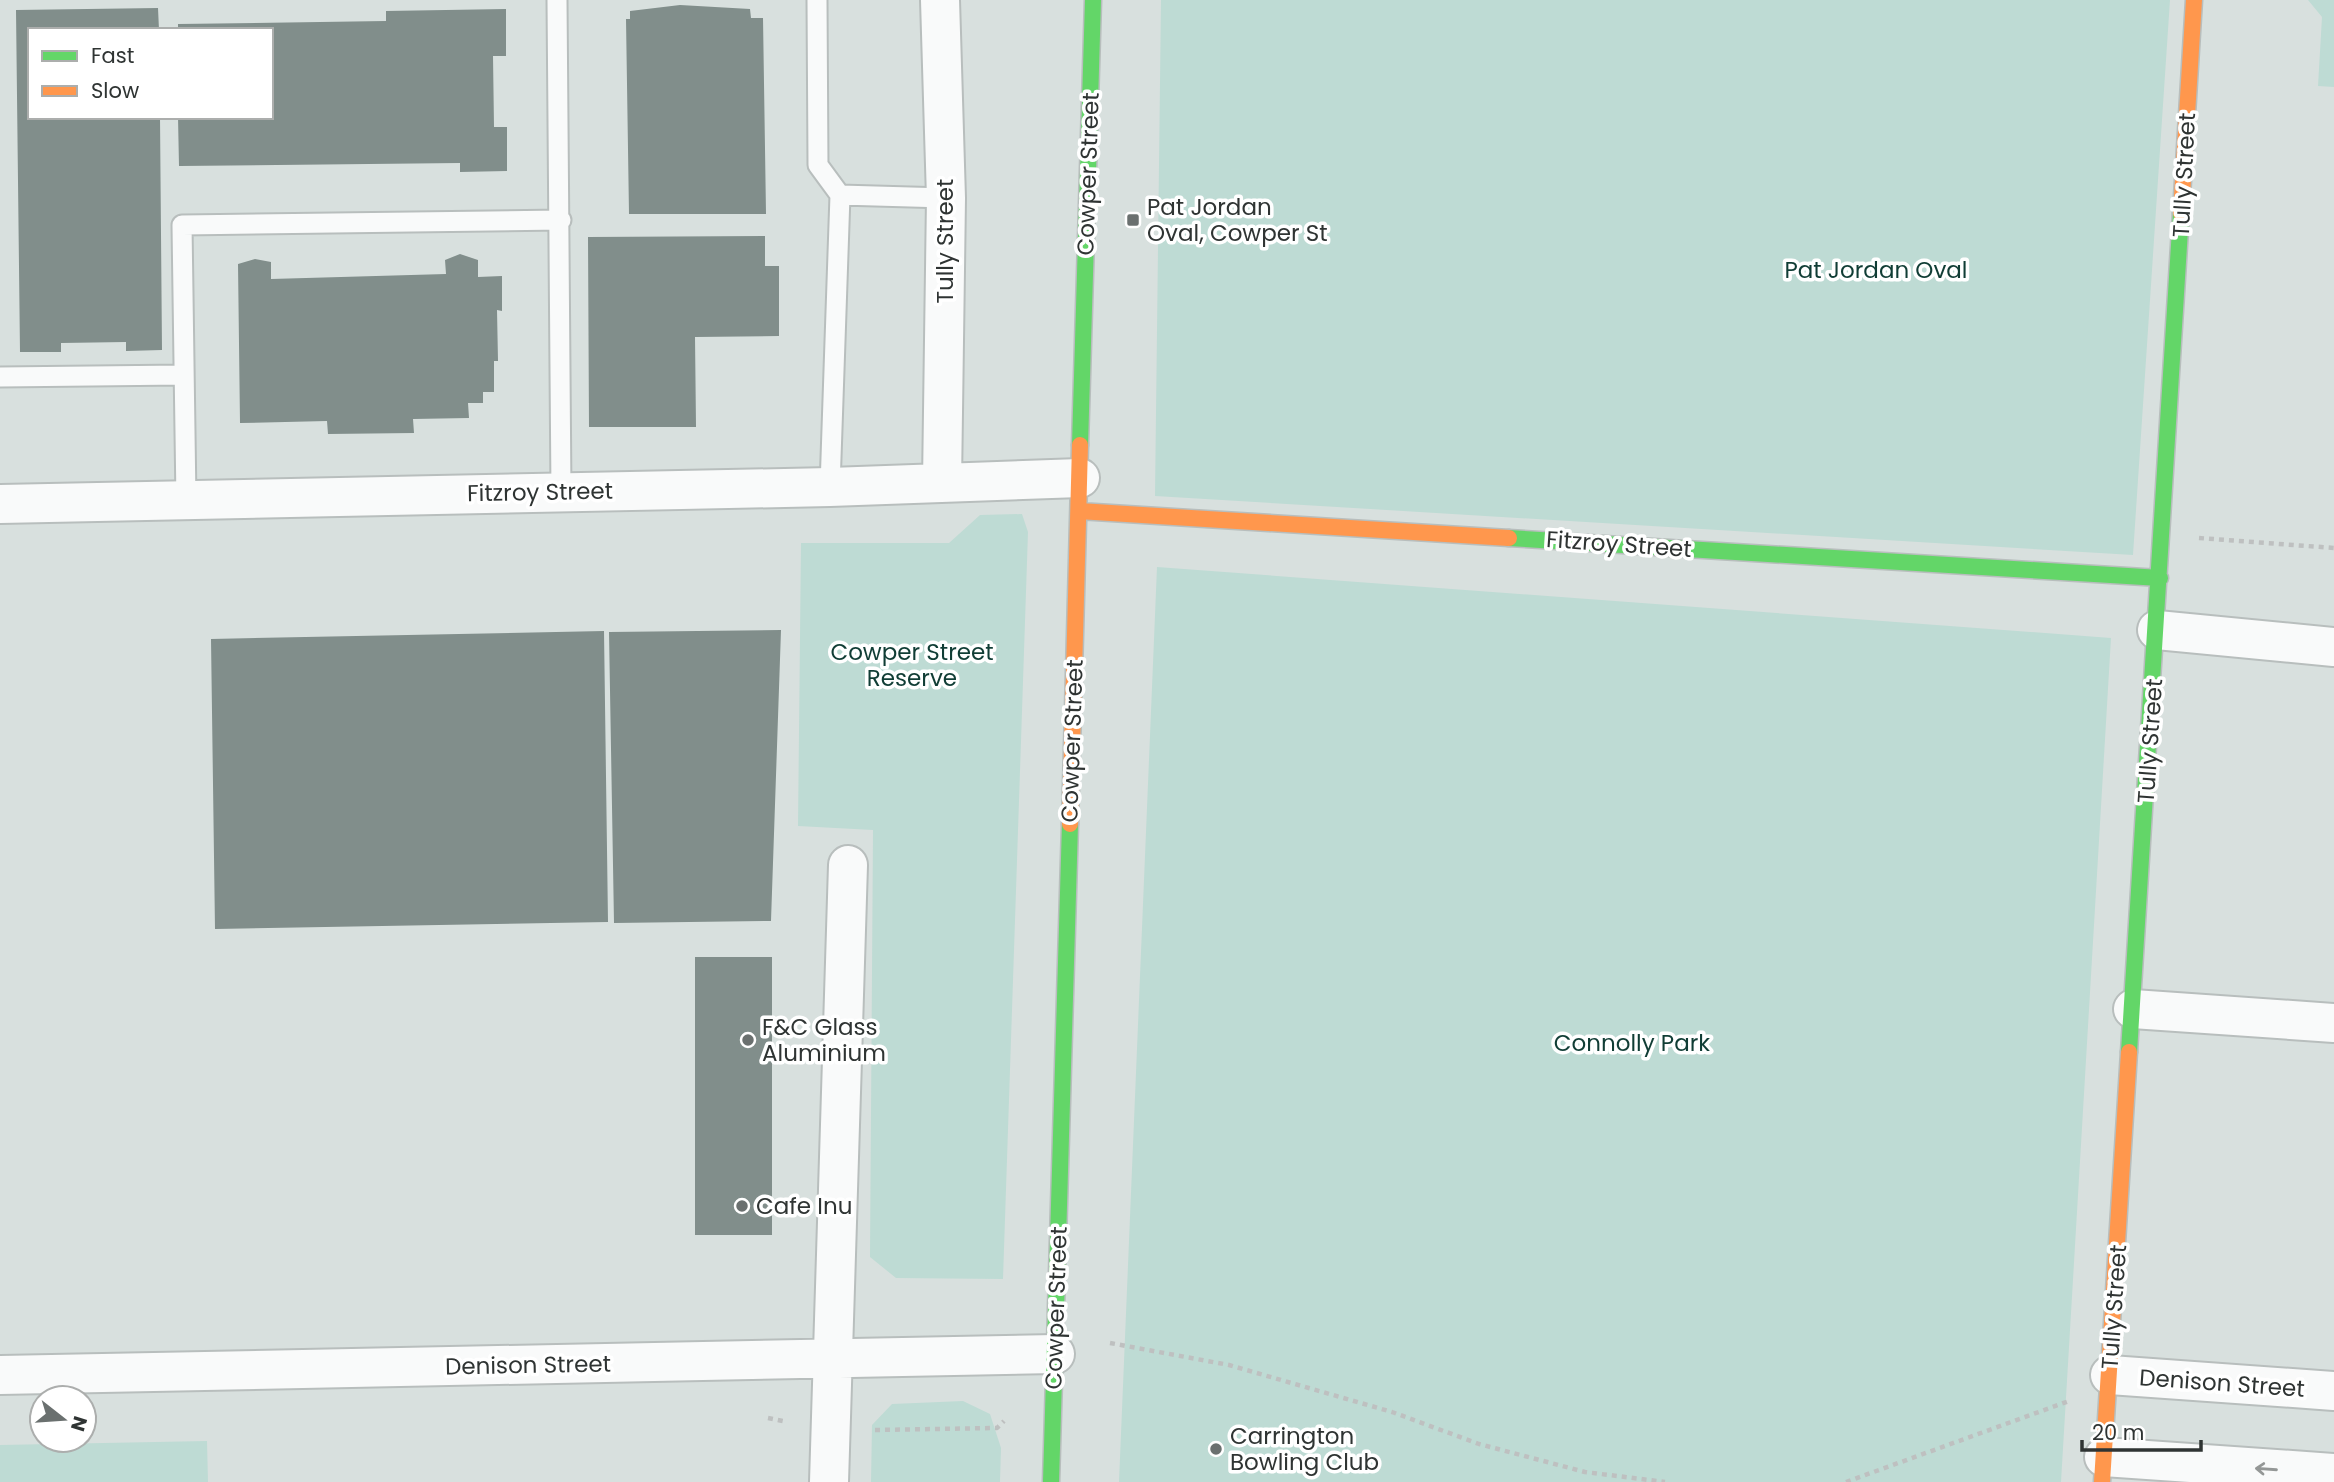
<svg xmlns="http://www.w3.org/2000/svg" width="2334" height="1482" font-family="Poppins,sans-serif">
	<rect width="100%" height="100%" fill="#d8e0de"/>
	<path fill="#bedbd4" d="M1161,0H2170L2133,555L1155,496Z
		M2308,0H2334V87L2318,86L2322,17Z
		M1022,514L1028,532L1003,1279L896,1278L870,1257L873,830L798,826L801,543H949L980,515Z
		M1157,567L2111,638L2061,1482H1119Z
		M963,1401L990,1414L1001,1448L1000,1482H871L872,1425L892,1404Z
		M207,1441L208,1482H0V1445Z"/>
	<path fill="#818e8b" d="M680,5L750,9L751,18H763L766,214H629L626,19H630V11Z
		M158,8L159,30H30V117H160L162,350L126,351V342L61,343V352H20L16,10Z
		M506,9V56H493L494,127H507V171L460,172V163L179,166L178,117H271V30H178V24L386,21V11Z
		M765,236V266H779V336L695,337L696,427H589L588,237Z
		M460,254L478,260V277L502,276V311L497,310L498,361H494V392H483V403H468L469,418L413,419L414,433L328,434L327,421L240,423L238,264L255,259L271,262V279L446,274L445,260Z
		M781,630L771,921L614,923L609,632Z
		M604,631L608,922L215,929L211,639Z
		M695,957H772V1235H695Z"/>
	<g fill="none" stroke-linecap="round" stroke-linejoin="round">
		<g stroke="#b8bebd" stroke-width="23">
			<path id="lane" d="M557,0L561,492
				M817,0L818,165L840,195L946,198
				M0,377L183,375
				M830,487L840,195
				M186,501L182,225L561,220"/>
		</g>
		<g stroke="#b8bebd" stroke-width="42">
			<path id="street" d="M940,0L946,198L942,483
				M0,504L830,487L1080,478
				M2157,630L2334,647
				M2133,1009L2334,1023
				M0,1375L1055,1354
				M2110,1375L2334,1391
				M2104,1457L2334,1473
				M829,1482L848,865"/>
		</g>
		<g stroke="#b8bebd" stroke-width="19">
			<path id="fast" d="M1080,445L1093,0
				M1509,538L2160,578
				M2129,1052L2181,213
				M1051,1482L1070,824"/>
		</g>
		<g stroke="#b8bebd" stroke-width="19">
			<path id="slow" d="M2181,213L2194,0
				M1079,511L1509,538
				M1070,824L1080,445
				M2102,1482L2129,1052"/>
		</g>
		<path stroke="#bec0c0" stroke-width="4.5" stroke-dasharray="5 5" stroke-linecap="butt" d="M2199,538L2334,548
			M1110,1343L1229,1365L1392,1412L1479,1444L1585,1472L1665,1482
			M768,1418L783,1421
			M875,1430L997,1428L1004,1421
			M1846,1482L2069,1401"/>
		<use href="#lane" stroke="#f9fafa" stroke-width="19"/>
		<use href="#street" stroke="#f9fafa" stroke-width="38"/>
		<use href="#fast" stroke="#63d668" stroke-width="16"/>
		<use href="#slow" stroke="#ff974d" stroke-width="16"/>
	</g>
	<defs><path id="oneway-shaft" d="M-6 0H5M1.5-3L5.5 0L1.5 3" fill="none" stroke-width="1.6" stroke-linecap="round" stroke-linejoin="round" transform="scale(1.75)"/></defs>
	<use stroke="#949796" href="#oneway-shaft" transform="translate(2266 1469) rotate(-176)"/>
	<g fill="#6a706f" stroke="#fff" stroke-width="2.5">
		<rect x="1126" y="213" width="14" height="14" rx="3.5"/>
		<circle cx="748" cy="1040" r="7"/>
		<circle cx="742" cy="1206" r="7"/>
		<circle cx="1216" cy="1449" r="7"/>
	</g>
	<g text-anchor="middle" stroke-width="7" stroke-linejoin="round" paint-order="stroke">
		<g font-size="23" fill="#2f3433" stroke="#fff">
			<text transform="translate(1088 174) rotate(-88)" y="8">Cowper Street</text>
			<text transform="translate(2184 175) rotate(-87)" y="8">Tully Street</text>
			<text transform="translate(945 241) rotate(-90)" y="8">Tully Street</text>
			<text transform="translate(540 492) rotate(-1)" y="8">Fitzroy Street</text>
			<text transform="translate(1619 544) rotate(4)" y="8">Fitzroy Street</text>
			<text transform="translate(1072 741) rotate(-88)" y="8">Cowper Street</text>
			<text transform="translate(2150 741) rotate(-86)" y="8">Tully Street</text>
			<text transform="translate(2114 1307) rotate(-86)" y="8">Tully Street</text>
			<text transform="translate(1056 1308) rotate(-88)" y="8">Cowper Street</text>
			<text transform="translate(528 1365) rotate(-1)" y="8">Denison Street</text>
			<text transform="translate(2222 1383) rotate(4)" y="8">Denison Street</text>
		</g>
		<g font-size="23" fill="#2f3433" stroke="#fff" text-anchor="start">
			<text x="1147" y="215">Pat Jordan<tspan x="1147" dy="26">Oval, Cowper St</tspan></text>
			<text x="762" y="1035">F&amp;C Glass<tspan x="762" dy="26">Aluminium</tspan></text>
			<text x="756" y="1214">Cafe Inu</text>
			<text x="1230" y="1444">Carrington<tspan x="1230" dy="26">Bowling Club</tspan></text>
		</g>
		<g font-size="23" fill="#103d35" stroke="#fff">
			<text x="1876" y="278">Pat Jordan Oval</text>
			<text x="912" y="660">Cowper Street<tspan x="912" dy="26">Reserve</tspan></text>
			<text x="1632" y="1051">Connolly Park</text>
		</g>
	</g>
	<rect x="28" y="28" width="245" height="91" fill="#ffffff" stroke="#acaead" stroke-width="2"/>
	<rect x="42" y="51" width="35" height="10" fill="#63d668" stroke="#acaead" stroke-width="2"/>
	<text x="91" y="63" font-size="21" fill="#2f3433">Fast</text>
	<rect x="42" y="86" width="35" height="10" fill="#ff974d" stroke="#acaead" stroke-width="2"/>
	<text x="91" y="98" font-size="21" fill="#2f3433">Slow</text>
	<g transform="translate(63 1419) rotate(107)"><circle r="33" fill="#ffffff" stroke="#acaead" stroke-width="2"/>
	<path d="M0-5L12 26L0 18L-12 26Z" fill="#6a706f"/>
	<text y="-10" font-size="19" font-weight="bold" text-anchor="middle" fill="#2f3433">N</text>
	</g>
	<path d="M2082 1440v10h119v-10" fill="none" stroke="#2f3433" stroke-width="3.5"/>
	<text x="2092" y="1440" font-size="21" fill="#2f3433" stroke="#ffffff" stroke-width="5" paint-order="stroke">20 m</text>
</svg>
